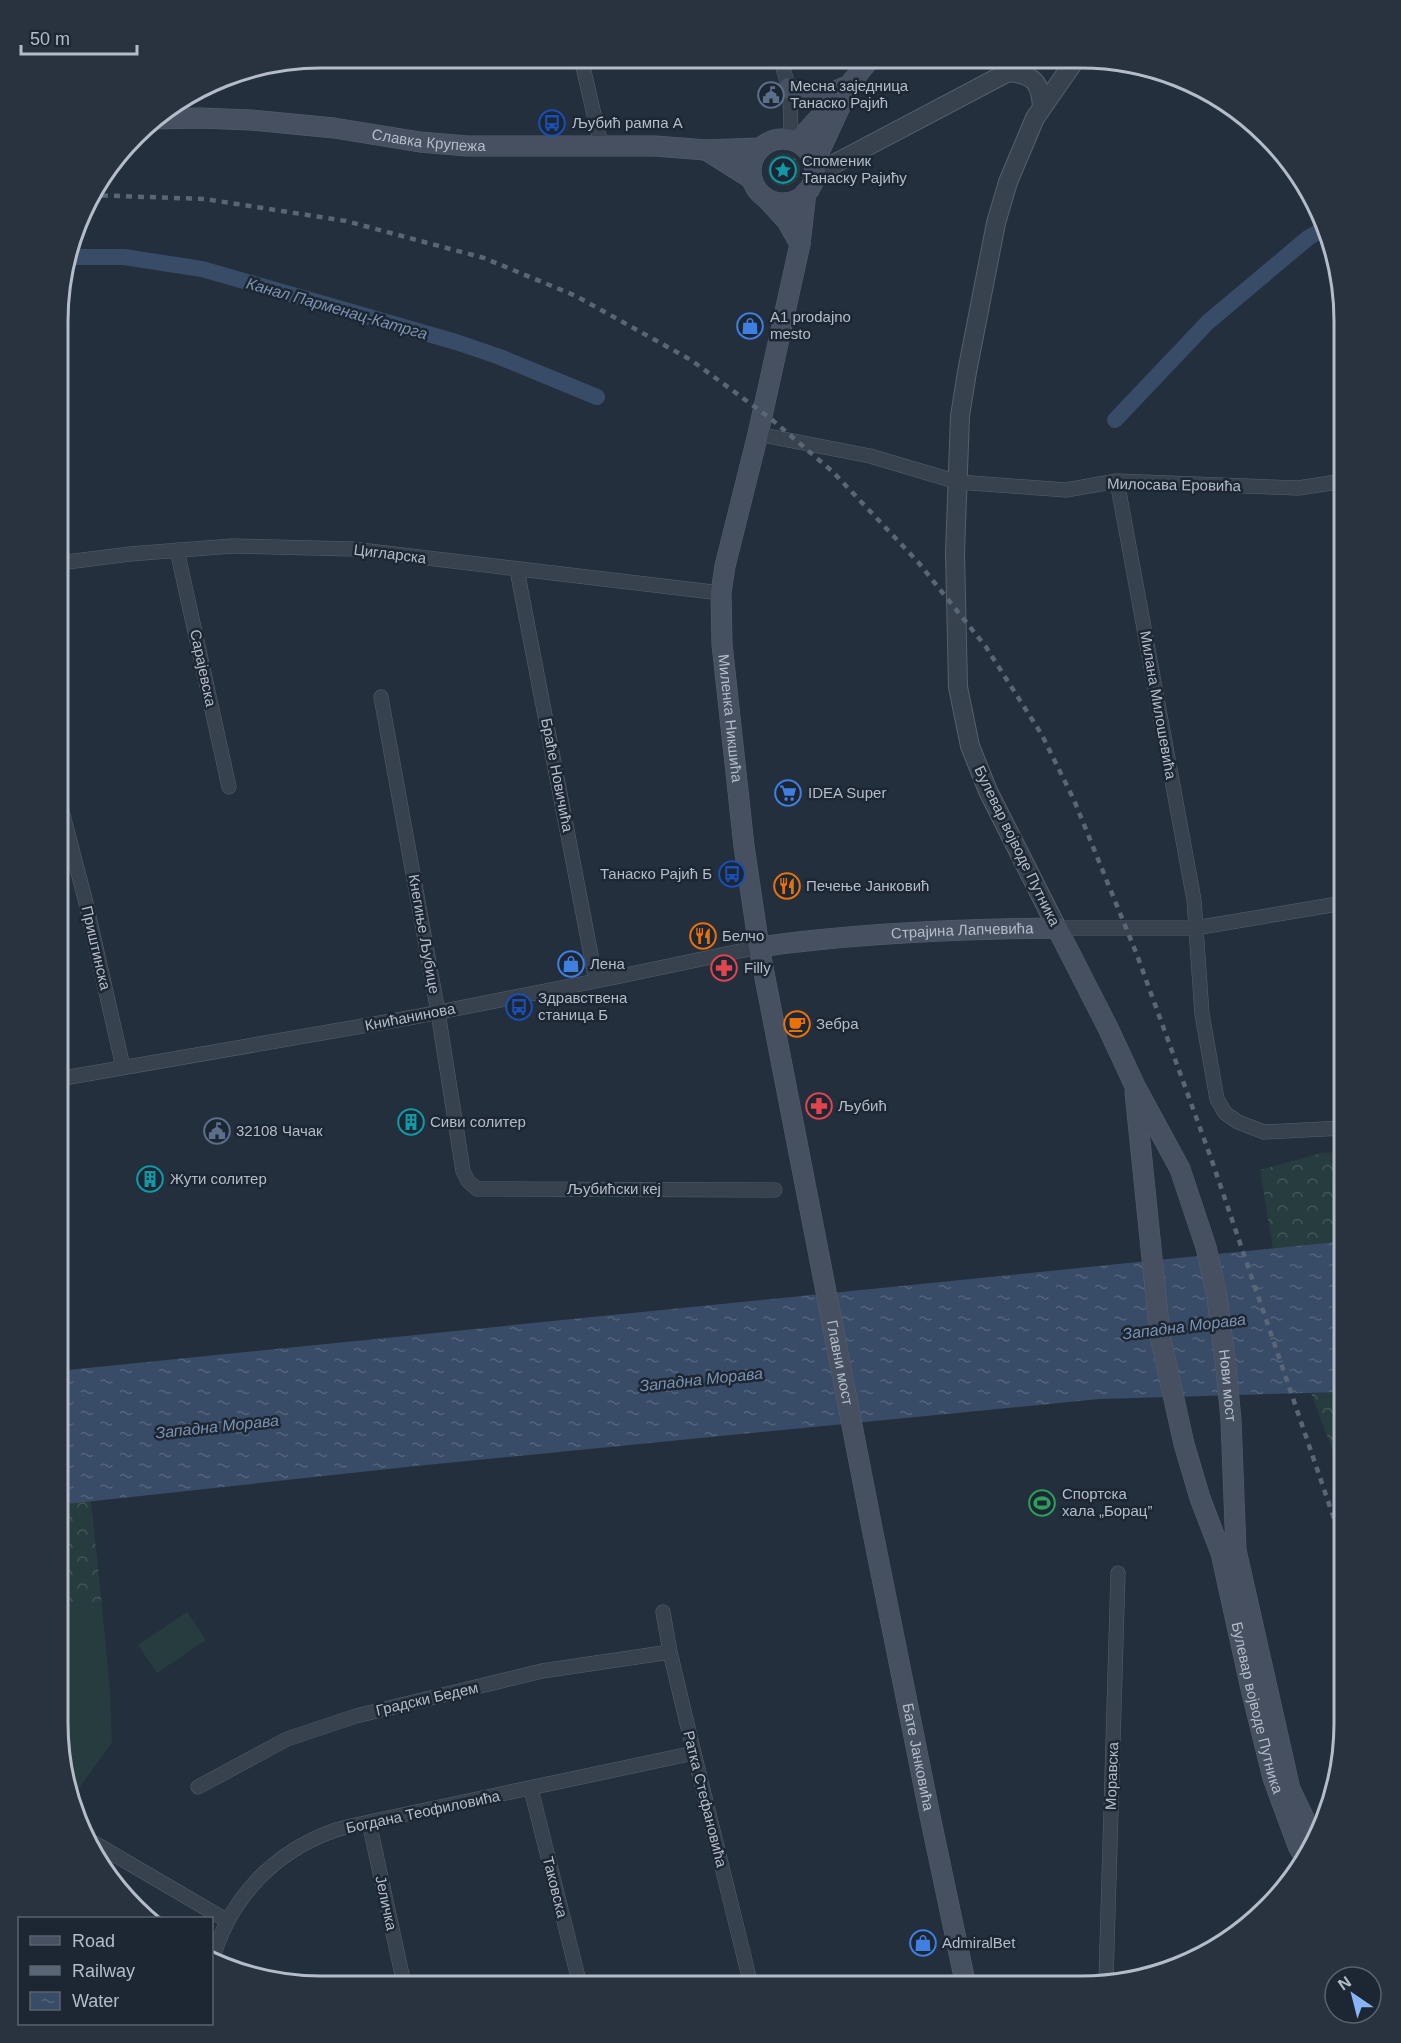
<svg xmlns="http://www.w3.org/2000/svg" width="1401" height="2043" font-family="Helvetica,sans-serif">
	<defs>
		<pattern id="grass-dots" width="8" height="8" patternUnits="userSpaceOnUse" patternTransform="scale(1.5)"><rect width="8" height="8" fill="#263c3f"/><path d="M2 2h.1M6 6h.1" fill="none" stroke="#435659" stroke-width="1.8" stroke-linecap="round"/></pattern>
		<pattern id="forest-crowns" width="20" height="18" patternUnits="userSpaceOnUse" patternTransform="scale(1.5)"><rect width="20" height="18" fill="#263c3f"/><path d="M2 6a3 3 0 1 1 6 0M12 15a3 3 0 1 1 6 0" fill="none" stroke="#435659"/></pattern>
		<pattern id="water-ripples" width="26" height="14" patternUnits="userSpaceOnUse" patternTransform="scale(1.5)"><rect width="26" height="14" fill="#394c67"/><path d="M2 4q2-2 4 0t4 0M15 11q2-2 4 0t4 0" fill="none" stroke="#53647b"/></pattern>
	</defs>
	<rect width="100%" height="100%" fill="#242f3e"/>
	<path fill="url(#grass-dots)" d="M768 170a16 16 0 1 1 32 0a16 16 0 1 1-32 0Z"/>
	<path fill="url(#forest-crowns)" d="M1344,1152V1243L1273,1249L1260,1170L1321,1153Z
		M1344,1392V1480L1311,1393Z
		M91,1501L102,1606L57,1600V1505Z"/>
	<path fill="#263c3f" d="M57,1600L102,1606L110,1690L112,1742L74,1795L57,1722Z
		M187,1612L206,1640L157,1673L138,1645Z"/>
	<path fill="url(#water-ripples)" d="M1337,1242L1344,1243V1392L1099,1399L416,1466L57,1505L58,1371Z"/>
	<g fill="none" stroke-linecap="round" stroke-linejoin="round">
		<path stroke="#394c67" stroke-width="16" d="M69,257H124L202,269L456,342L500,357L597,397
			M1115,420L1208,322L1308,238L1323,229"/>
		<g stroke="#565f6c" stroke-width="15">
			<path id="minor" d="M581,58L601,145
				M780,58L790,92L791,140
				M758,434L870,456L958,482L1066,490L1117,481L1298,488L1344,481
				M1117,481L1194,900L1202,1014L1217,1099L1225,1113L1238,1122L1264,1132L1344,1128
				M177,550L229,787
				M59,563L130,554L232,546L352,549L721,593
				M517,570L596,981
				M381,697L438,1012L463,1171L468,1181L477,1189L775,1190
				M58,796L85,899L123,1067
				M1057,928H1195L1344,903
				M58,1079L414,1017L616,977L759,947
				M663,1612L670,1652L694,1753L751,1985
				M198,1787L287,1739L356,1716L542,1671L670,1652
				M531,1789L580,1985
				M369,1822L404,1984
				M84,1837L226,1920
				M212,1961C229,1900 272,1853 333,1831C344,1827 357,1825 369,1822L694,1753
				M1106,1980L1118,1573"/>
		</g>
		<g stroke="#565f6c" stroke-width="20">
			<path id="tertiary" d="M1009,72C1034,75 1040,82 1042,106
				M815,174L1033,59
				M1057,928L988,791L970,746L958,687L955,553L960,416L967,372L996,223L1008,182L1035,118L1076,59"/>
		</g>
		<g stroke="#565f6c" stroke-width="21">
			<g id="secondary">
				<path d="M789,88C809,105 823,96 845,87"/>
				<path id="s1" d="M152,119L200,118L251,120L334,128L420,142L467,146H655L706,150L760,148"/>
				<circle cx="783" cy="171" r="32"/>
				<path d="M797,142L850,84L870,59"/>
				<path d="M706,150L752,179"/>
				<path d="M814,163L843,100"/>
				<path id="s2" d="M806,192L800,244L758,434L725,566L721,593L722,644L744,846L759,947L872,1528L930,1816L966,1986"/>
				<path d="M766,198L787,221L800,244"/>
				<path id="s3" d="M759,947C858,933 958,929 1057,928L1108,1028L1135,1086L1180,1169L1206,1247L1217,1297L1226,1367L1231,1420L1236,1550L1290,1789L1314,1839"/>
				<path id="s4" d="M1135,1092L1160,1336L1184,1444L1200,1498L1221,1553L1251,1689L1273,1778L1298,1846L1305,1857"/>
			</g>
		</g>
		<use href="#minor" stroke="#38414e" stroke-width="14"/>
		<use href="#tertiary" stroke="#38414e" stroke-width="18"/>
		<use href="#secondary" stroke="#465061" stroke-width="20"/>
		<path stroke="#5a6575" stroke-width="4.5" stroke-dasharray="6 6" stroke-linecap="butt" d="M90,195L205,199L346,221L484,258L576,296L691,360L770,418L833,472L918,562L986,647L1042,735L1074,800L1137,955L1211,1158L1343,1545"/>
	</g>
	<defs>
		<g id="civic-ring" transform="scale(1.35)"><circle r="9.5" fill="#1d2633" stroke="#5c6f8a" stroke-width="1.5"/><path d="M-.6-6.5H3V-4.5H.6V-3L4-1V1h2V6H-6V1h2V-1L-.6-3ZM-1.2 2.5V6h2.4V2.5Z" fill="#5c6f8a"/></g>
		<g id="bus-ring" transform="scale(1.35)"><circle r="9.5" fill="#1d2633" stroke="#1a4fb4" stroke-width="1.5"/><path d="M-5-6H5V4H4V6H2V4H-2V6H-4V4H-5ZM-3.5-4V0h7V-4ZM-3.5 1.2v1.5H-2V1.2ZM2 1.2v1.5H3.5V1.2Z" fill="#1a4fb4"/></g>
		<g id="sight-ring" transform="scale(1.35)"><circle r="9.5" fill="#1d2633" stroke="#0f9aa8" stroke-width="1.5"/><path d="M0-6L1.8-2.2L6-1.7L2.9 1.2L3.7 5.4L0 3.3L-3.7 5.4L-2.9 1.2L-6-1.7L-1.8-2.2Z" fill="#0f9aa8"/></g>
		<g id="shop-ring" transform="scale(1.35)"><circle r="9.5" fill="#1d2633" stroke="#3f7fe0" stroke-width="1.5"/><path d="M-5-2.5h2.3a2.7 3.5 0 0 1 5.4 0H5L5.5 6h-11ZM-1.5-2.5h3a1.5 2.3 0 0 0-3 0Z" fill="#3f7fe0"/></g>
		<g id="supermarket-ring" transform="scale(1.35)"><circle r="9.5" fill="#1d2633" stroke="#3f7fe0" stroke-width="1.5"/><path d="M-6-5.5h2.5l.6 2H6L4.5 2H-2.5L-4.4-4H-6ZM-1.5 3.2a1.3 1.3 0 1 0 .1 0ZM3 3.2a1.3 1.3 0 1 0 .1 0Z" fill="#3f7fe0"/></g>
		<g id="restaurant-ring" transform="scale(1.35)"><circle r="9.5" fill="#1d2633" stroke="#e8710a" stroke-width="1.5"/><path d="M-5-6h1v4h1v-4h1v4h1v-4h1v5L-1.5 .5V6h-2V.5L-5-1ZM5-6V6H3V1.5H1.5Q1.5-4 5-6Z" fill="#e8710a"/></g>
		<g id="pharmacy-ring" transform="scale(1.35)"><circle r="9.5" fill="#1d2633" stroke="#e0444e" stroke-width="1.5"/><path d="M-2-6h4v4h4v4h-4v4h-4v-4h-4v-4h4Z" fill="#e0444e"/></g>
		<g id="cafe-ring" transform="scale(1.35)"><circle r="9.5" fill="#1d2633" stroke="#e8710a" stroke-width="1.5"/><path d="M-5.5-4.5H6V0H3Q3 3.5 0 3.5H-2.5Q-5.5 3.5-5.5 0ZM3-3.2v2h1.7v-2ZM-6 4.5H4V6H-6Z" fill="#e8710a"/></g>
		<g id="building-ring" transform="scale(1.35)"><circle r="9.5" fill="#1d2633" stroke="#0f9aa8" stroke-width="1.5"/><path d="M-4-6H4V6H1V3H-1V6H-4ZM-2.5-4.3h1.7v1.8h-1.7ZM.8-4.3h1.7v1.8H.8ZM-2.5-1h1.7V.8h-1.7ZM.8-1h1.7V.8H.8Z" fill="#0f9aa8"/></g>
		<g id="stadium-ring" transform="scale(1.35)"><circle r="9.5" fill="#1d2633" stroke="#2e9e5b" stroke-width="1.5"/><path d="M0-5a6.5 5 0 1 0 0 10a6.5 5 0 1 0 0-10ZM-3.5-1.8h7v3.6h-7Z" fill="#2e9e5b"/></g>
	</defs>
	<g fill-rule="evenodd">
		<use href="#civic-ring" x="771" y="95"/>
		<use href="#bus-ring" x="552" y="123"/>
		<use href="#sight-ring" x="783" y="170"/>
		<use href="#shop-ring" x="750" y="326"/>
		<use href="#supermarket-ring" x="788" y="793"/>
		<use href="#bus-ring" x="732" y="874"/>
		<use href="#restaurant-ring" x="787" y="886"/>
		<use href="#restaurant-ring" x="703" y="936"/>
		<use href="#shop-ring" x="571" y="964"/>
		<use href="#pharmacy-ring" x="724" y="968"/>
		<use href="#bus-ring" x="519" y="1007"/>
		<use href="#cafe-ring" x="797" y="1024"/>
		<use href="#pharmacy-ring" x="819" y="1106"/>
		<use href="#building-ring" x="411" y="1122"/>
		<use href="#civic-ring" x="217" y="1131"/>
		<use href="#building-ring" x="150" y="1179"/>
		<use href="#stadium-ring" x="1042" y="1503"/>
		<use href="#shop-ring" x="923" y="1943"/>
	</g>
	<g text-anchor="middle" stroke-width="5" stroke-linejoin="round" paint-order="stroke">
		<g font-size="15" fill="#b4bcc9" stroke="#1d2633" text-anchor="start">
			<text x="790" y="91">Месна заједница<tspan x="790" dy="17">Танаско Рајић</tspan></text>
			<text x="572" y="128">Љубић рампа А</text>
			<text x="802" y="166">Споменик<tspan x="802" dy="17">Танаску Рајићу</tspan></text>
			<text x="770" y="322">A1 prodajno<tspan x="770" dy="17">mesto</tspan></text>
			<text x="808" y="798">IDEA Super</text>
			<text x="712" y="879" text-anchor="end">Танаско Рајић Б</text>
			<text x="806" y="891">Печење Јанковић</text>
			<text x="722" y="941">Белчо</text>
			<text x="590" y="969">Лена</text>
			<text x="744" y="973">Filly</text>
			<text x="538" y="1003">Здравствена<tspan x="538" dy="17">станица Б</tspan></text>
			<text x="816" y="1029">Зебра</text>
			<text x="838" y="1111">Љубић</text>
			<text x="430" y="1127">Сиви солитер</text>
			<text x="236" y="1136">32108 Чачак</text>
			<text x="170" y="1184">Жути солитер</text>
			<text x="1062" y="1499">Спортска<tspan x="1062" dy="17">хала „Борац”</tspan></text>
			<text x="942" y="1948">AdmiralBet</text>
		</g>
		<g font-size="15" fill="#b4bcc9" stroke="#1d2633">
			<text dy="5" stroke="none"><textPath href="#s1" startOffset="278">Славка Крупежа</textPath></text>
			<text transform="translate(1174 485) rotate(1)" y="5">Милосава Еровића</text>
			<text transform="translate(390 554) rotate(7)" y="5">Цигларска</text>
			<text transform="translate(203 668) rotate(78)" y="5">Сарајевска</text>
			<text transform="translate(1158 705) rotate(80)" y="5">Милана Милошевића</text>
			<text dy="5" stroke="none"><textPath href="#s2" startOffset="536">Миленка Никшића</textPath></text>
			<text transform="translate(557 775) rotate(79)" y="5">Браће Новичића</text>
			<text transform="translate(1017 846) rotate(64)" y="5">Булевар војводе Путника</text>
			<text dy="5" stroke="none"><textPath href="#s3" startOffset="204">Страјина Лапчевића</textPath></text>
			<text transform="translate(424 934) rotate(80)" y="5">Кнегиње Љубице</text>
			<text transform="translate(96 948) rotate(77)" y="5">Приштинска</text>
			<text transform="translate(410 1017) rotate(-11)" y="5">Книћанинова</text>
			<text x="614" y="1194">Љубићски кеј</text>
			<text dy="5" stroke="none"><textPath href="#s2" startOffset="1190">Главни мост</textPath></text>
			<text dy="5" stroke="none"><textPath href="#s3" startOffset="792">Нови мост</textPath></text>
			<text transform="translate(427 1699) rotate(-13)" y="5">Градски Бедем</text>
			<text dy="5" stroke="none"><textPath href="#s4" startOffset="630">Булевар војводе Путника</textPath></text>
			<text dy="5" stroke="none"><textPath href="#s2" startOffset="1592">Бате Јанковића</textPath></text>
			<text transform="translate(1112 1776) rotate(-88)" y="5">Моравска</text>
			<text transform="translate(705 1799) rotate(76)" y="5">Ратка Стефановића</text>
			<text transform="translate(423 1812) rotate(-12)" y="5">Богдана Теофиловића</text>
			<text transform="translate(555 1887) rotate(76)" y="5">Таковска</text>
			<text transform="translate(386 1903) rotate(78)" y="5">Јеличка</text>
		</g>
		<g font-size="16" font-style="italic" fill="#7c92b1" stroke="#1d2633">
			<text transform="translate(337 308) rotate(16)" y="6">Канал Парменац-Катрга</text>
			<text transform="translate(1184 1326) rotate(-7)" y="6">Западна Морава</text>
			<text transform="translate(701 1379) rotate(-6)" y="6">Западна Морава</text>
			<text transform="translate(217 1426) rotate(-6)" y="6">Западна Морава</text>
		</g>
	</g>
	<path d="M0 0H1401V2043H0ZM321 68H1081A253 253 0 0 1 1334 321V1723A253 253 0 0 1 1081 1976H321A253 253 0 0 1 68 1723V321A253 253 0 0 1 321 68Z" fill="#29323f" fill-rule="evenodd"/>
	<path fill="none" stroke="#b4bcc9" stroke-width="3" d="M321 68H1081A253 253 0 0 1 1334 321V1723A253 253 0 0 1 1081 1976H321A253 253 0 0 1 68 1723V321A253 253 0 0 1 321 68Z"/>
	<rect x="18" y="1917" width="195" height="108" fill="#1d2633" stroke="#59626f" stroke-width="1.5"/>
	<rect x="30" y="1936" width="30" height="9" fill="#465061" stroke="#59626f" stroke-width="1.5"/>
	<text x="72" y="1947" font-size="18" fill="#b4bcc9">Road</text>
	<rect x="30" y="1966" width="30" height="9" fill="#5a6575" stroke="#59626f" stroke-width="1.5"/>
	<text x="72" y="1977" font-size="18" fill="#b4bcc9">Railway</text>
	<rect x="30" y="1992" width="30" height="18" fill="url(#water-ripples)" stroke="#59626f" stroke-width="1.5"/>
	<text x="72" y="2007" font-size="18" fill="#b4bcc9">Water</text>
	<g transform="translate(1353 1995) rotate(325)"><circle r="28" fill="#1d2633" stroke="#59626f" stroke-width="1.5"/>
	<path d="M0-4.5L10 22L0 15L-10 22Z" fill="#8ab4f8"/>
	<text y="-9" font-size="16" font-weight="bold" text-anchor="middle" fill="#b4bcc9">N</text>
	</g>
	<path d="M21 45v9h116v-9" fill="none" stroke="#b4bcc9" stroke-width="3"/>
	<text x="30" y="45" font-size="18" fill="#b4bcc9" stroke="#1d2633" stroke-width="4.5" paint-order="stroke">50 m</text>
</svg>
